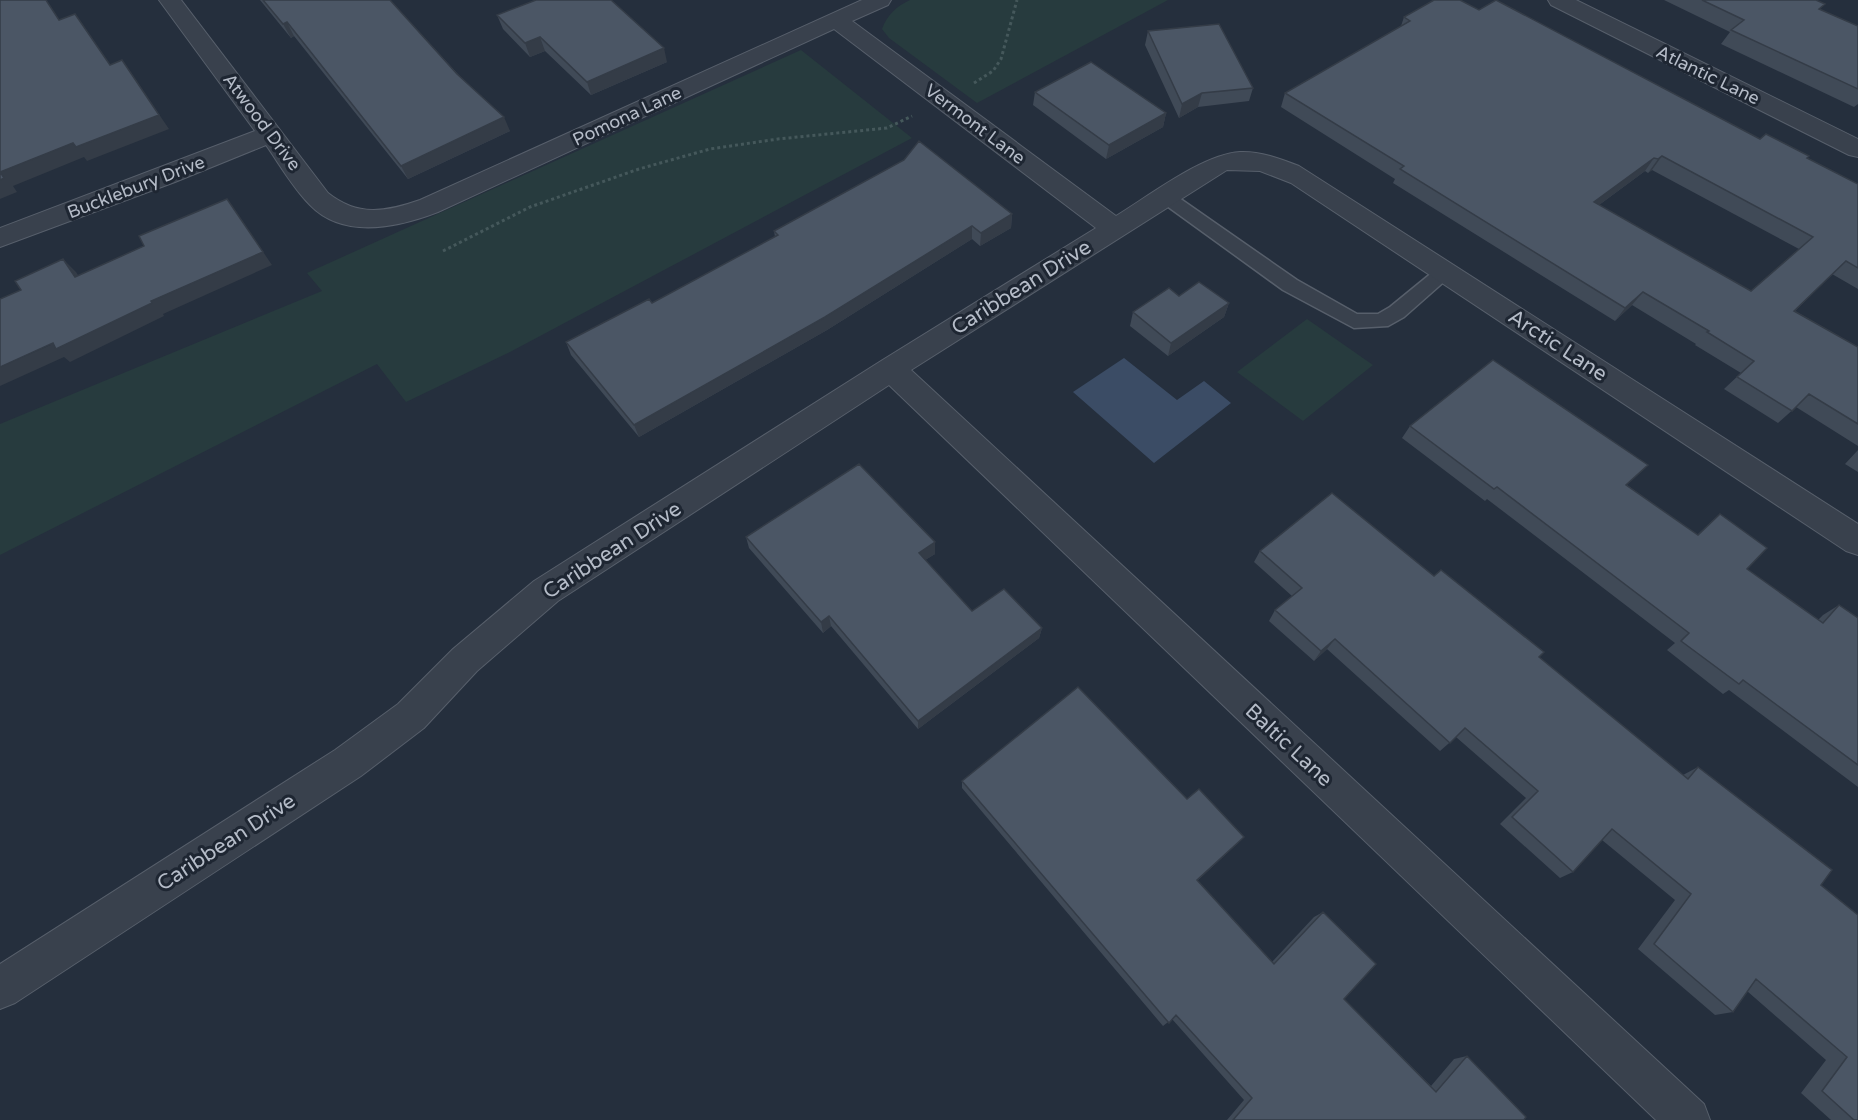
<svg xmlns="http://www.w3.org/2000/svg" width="1858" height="1120" font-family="'Varela Round',sans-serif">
	<rect width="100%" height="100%" fill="#252f3d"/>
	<path fill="#273b3e" d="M910,0H1168L977,103L889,38L882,29C887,15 897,6 910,0Z
		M801,50L912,138L510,352L406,402L377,364L0,555V424L322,291L307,273Z
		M1307,319L1373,365L1303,421L1237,372Z"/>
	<path fill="#3b4c65" d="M1124,358L1177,400L1204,381L1231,403L1154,463L1073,392Z"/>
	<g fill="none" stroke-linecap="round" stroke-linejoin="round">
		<g stroke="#575f6b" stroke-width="3">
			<path id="service" d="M1166,191L1172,193L1297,280L1357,314H1378L1390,307L1439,267L1446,265L1453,267L1455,272L1404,317L1388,326L1354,328L1283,290L1160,201L1157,197L1160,193Z"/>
		</g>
		<g stroke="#575f6b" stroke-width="2">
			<path id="minor" d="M159,0H181L328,193C358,217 386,212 420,200L862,0H891L888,5L852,21L1116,216C1149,196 1203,154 1240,152C1260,151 1281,159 1299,166L1858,524V555L1846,551L1291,183L1260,171L1227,170L911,370L1704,1104L1710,1120H1656L889,385L558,601L477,671L424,728L361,776L15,1003L0,1009V964L335,750L398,704L453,649L534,581L881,361L1096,228L834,29L438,212C399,227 344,240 310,205C293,188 280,165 266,145L175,182L0,247V228L255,131Z
				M1548,0H1576L1858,139V157L1849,155L1551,5Z"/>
		</g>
		<path stroke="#45585b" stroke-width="3" stroke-dasharray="3 3" stroke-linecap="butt" d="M974,83L993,71L1001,59L1017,0
			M443,251L530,207L639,169L710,149L778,139L887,128L912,116"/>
		<use href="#service" fill="#39414d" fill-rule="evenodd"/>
		<use href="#minor" fill="#39414d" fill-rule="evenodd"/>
	</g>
	<path fill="#404a57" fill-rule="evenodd" d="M260,0H390L510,131L408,179L294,36L291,38Z
		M1664,0H1816L1821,10L1858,26V104L1854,107L1721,44L1730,32Z
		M1479,10L1760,139L1807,158L1858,184V289L1832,274L1795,311L1858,347V446L1796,407L1778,423L1724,389L1741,373L1695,345L1696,344L1632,305L1615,321L1393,183L1395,179L1281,107L1285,93L1401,26L1404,17ZM1652,170L1799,249L1751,291L1599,205L1645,171L1648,173Z
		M497,15L667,62L591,95L545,51L530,57L503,29Z
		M1148,31L1253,88L1249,101L1198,107L1179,118L1145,45Z
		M1035,92L1166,113L1163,127L1106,159L1033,105Z
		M1012,214L1011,228L980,246L972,239L827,330L639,437L571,355L566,342L652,303L775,237L774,231Z
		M1179,296L1229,303L1224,317L1168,356L1130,326L1133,312Z
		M1410,426L1627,485L1697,535L1720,514L1747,569L1818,620L1823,615L1839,605L1858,618V787L1729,690L1723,694L1667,650L1675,643L1487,499L1485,501L1402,438Z
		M1858,450V472L1845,464Z
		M746,537L935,542V554L925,560L972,611L1042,628L1039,638L918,729L831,626L823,633L749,548Z
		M1260,551L1434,576L1539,657L1683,775L1698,767L1821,885L1858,1120H1831L1801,1093L1826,1060L1747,991L1733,1012L1715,1015L1638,949L1675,900L1602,840L1573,872L1560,878L1500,824L1526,798L1456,737L1440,751L1327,649L1314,661L1269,621L1275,610L1292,596L1254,562Z
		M962,781L1187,799L1238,843L1197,881L1272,962L1314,917L1323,912L1344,999L1431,1086L1454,1059L1467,1056L1524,1120H1227L1244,1100L1172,1019L1163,1026L962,788Z"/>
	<path fill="#343c47" d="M287,22L294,36L291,38L283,24Z
		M540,37L545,51L530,57L525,43Z
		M664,48L667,62L591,95L587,82Z
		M122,60L169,129L87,161L84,157L13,186L17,192L0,199V172Z
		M1202,93L1198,107L1179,118L1182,104Z
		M1166,113L1163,127L1106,159L1109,145Z
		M504,117L510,131L408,179L401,166Z
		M1662,156L1652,170L1648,173L1658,159Z
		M1654,158L1645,171L1584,216L1594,202Z
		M227,199L272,265L163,314L164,316L70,362L64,357L0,386V367L151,301Z
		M1012,214L1011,228L980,246L981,233Z
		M972,226V239L827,330L639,437L634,425Z
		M63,259L76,272L88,290L75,277Z
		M1643,292L1632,305L1615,321L1625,308Z
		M1229,303L1224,317L1168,356L1171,343Z
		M935,542V554L919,564V553Z
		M829,616L831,626L823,633L821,622Z
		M1042,628L1039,638L918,729V721Z
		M1335,639L1327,649L1314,661L1321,651Z"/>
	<path fill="#4b5665" stroke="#343c47" stroke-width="1.5" fill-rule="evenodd" d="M0,0H46L59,20L75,14L110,65L122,60L159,115L76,147L73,143L0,172L4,178L0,180Z
		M263,0H390L457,74L504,117L401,166L287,22L283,24Z
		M536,0H611L664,48L587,82L540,37L525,43L497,15Z
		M1434,0H1460L1479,10L1496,0L1760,139L1766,134L1809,156L1807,158L1858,184V268L1846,261L1794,311L1858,347V424L1809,394L1792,411L1737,377L1754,361L1707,332L1709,331L1643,292L1625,308L1400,169L1404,166L1285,93L1410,21L1404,17ZM1662,156L1813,237L1751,291L1594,202L1654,158L1658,159Z
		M1702,0H1816L1825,4L1819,9L1858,26V89L1731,30L1744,20Z
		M1219,24L1253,88L1202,93L1182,104L1148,31Z
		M1091,62L1166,113L1109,145L1035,92Z
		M919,141L1012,214L981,233L972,226L825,317L634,425L566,342L649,299L652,303L778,235L774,231L904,160Z
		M227,199L263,252L151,301L152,303L56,349L53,343L0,367V299L21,290L15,281L63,259L75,277L144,246L139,236Z
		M1199,282L1229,303L1171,343L1133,312L1169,288L1179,296Z
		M1493,360L1648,465L1626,485L1698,535L1720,514L1767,548L1747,569L1823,623L1839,605L1858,618V765L1743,680L1739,684L1681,641L1689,633L1497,487L1494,489L1410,426Z
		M859,464L935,542L919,553L972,611L1004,589L1042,628L918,721L829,616L821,622L746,537Z
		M1332,493L1434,576L1441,570L1544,652L1539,657L1688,779L1698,767L1832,870L1821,885L1858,915V1120H1854L1822,1091L1847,1057L1756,979L1733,1012L1654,944L1691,894L1612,829L1573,872L1512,817L1538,791L1465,728L1450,743L1335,639L1321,651L1275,610L1302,588L1260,551Z
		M1078,687L1187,799L1199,789L1244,837L1197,880L1274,964L1323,912L1376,964L1344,999L1436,1092L1467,1056L1526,1117L1524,1120H1233L1252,1098L1176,1015L1169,1023L962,781Z"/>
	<g text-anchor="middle" stroke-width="6" stroke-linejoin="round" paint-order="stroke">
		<g font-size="18" fill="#b5bcc8" stroke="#1e2632">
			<text transform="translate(1708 75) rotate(26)" y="6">Atlantic Lane</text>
			<text transform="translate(627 116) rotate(-25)" y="6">Pomona Lane</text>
			<text transform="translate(262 122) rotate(53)" y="6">Atwood Drive</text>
			<text transform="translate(975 124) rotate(37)" y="6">Vermont Lane</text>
			<text transform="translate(136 187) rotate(-21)" y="6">Bucklebury Drive</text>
		</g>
		<g font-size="21" fill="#b5bcc8" stroke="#1e2632">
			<text transform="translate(1021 287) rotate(-32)" y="7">Caribbean Drive</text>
			<text transform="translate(1558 345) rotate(33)" y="7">Arctic Lane</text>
			<text transform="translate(612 550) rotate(-33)" y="7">Caribbean Drive</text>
			<text transform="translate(1289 745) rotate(43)" y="7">Baltic Lane</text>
			<text transform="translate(226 842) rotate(-33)" y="7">Caribbean Drive</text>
		</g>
	</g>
</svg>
